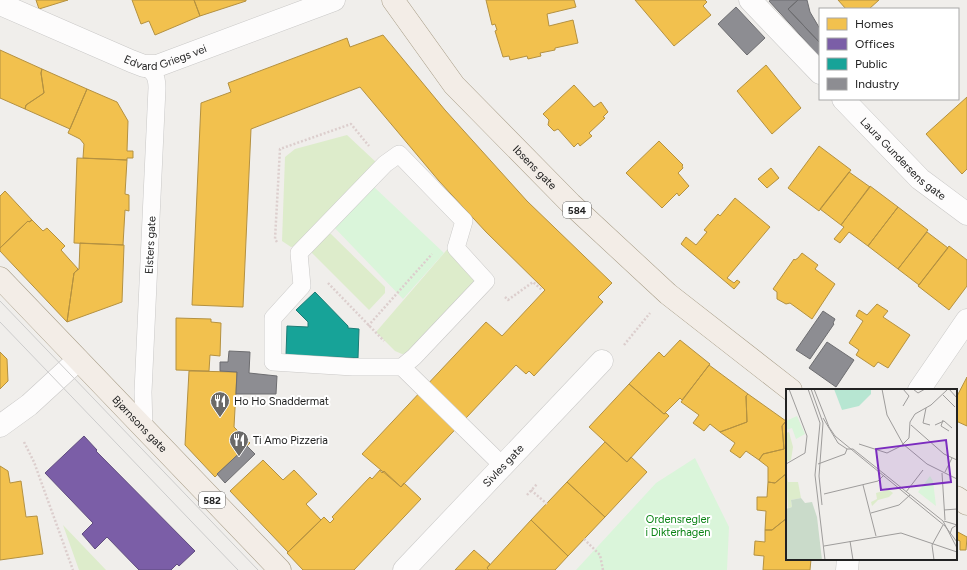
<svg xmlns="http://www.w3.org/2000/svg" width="967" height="570" font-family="Figtree,sans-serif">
	<rect width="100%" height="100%" fill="#f0eeeb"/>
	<path fill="#ddeccb" d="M347,135L378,164L296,246L291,247L282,241L285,157L295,149Z
		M326,233L331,234L385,287V293L369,310L309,250Z
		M451,245L478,281L409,353L402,354L395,351L376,332Z
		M63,525L106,570H79Z"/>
	<path fill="#daf5da" d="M374,187L444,253L403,299L331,224Z
		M695,458L729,527L727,570H576L656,483Z"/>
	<path fill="#f2c14e" stroke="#b49141" d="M36,0H68L39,9Z
		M132,0H194L200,16L155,35L149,21L141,24Z
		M194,0H246V1L200,16Z
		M486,0H574L576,7L547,14L549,26L573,20L578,43L555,48V50L540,53L541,56L528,59L527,56L510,60L509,56L503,57L495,31L497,30L495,24L492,25Z
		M635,0H705L707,2L703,6L711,15L674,46Z
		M838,0H879L869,9H846Z
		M383,35L445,110L527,201L612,283L598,297L603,302L534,376L529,371L526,374L516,365L401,487L362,454L486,322L502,336L545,290L486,232L439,181L360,87L251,129L243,307L192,305L201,103L231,92L228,83L347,38L350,47Z
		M0,50L42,69L41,73L44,93L26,105L25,109L0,98Z
		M766,65L801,108L772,134L737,91Z
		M42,69L87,89L70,129L25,109L26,105L44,93L41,73Z
		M574,85L594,107L601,102L608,112L603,117L605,118L589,133L592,136L580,146L578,143L574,147L558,129L554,131L548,125L549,120L543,114Z
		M87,89L117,102L128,121L127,151H133V158H127V160L83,158L84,144L80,139L68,133Z
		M967,97V169L962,174L926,134Z
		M659,141L683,165L682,166L683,168L678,173L689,186L679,196L677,193L662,208L626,173Z
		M819,146L851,170L819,211L788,188Z
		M77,158L127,160L125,194L129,195V211L125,210L123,245L74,243Z
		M771,168L779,178L767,188L758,179Z
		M849,172L870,187L841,225L820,209Z
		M870,186L898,207L868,246L849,232L840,243L834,239L844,227L841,225Z
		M5,191L32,220L29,222L28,221L0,248V196Z
		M735,198L770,227L727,278L734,283L737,280L740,282L734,289L681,244L686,237L696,245L707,232L704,230L718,214L720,216Z
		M898,207L928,230L898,269L868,246Z
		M32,220L43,231L47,228L65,246L61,250L78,269L74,273L67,322L0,251V248L28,221L29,222Z
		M927,232L948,248L919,285L898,269Z
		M80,243L124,245L122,302L67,322L74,273L79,269Z
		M949,246L967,260V286L949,310L918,286Z
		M802,253L818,265L815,269L835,284L812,319L790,303L786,304L777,299V292L773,289L794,259L795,260L798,258Z
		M877,304L888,311L883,317L910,335L888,368L878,362L874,367L856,355L859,350L849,343L863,321L856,316L859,310L867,315Z
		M176,318L211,319V322L221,323L220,356L210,355L209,371L176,370Z
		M680,340L710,364L682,400L680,398L664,414L629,384L659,352L664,357Z
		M0,352L7,359L8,381L0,389Z
		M709,365L748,394L746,396L747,422L720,432L710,424L704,431L693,423L699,415L681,402Z
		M189,371L237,372L234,427L250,443L215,477L185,445Z
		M967,377V426L956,421V398Z
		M629,384L664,414L666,413L669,416L627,462L589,427Z
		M748,394L786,421L782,426L784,449L763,454L759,460L746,451L740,458L730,451L735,443L720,432L747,422L746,396Z
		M786,421L787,473L775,483L768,482V467L759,460L763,454L784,449L782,426Z
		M605,442L627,462L631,457L647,472L605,517L567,482Z
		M263,460L283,480L294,470L317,494L306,504L321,520L288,552L230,491Z
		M0,466L8,471L10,483L21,481L26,517L37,516L43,554L0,560Z
		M380,470L382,473L384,471L401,487L404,483L421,499L354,570H303L287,553L324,517L330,523L334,519L332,517L370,477L372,479Z
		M787,473V518L772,530H765L766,511L757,510V497H767L768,482L775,483Z
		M567,482L605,517L568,556L531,520Z
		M787,518V559H811L810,570H763L764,556L754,555L755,541L765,542V530H772Z
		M531,520L568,556L555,570H489L487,568Z
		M956,531L967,537L966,550H960V541L956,539Z
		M474,550L490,564L487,568L489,570H455Z"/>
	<path fill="#7b5ea7" stroke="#604c7f" d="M84,436L97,450L96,451L195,551L179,566L177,564L171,570H139L107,537L95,549L82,534L93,523L45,473Z"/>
	<path fill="#17a398" stroke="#1a7c75" d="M315,292L348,326V328L359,329L358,358L286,355L287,326L308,327V322L296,310Z"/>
	<path fill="#8d8d92" stroke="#6d6d70" d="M771,0H798L788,9L820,43V57L769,1Z
		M798,0H807L810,12L820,29V43L788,9Z
		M736,7L765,38L747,55L718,24Z
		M823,311L835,319L833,323L834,324L810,359L796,350Z
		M827,342L854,360L836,387L809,368Z
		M229,351L250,352L249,373L277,376L276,394H236L237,372L220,371V362H228Z
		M247,446L255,454L225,483L217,474Z"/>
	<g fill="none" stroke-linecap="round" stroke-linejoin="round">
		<g stroke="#c9c8c7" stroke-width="18">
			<path id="lane" d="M144,66C154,72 157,76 157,88L143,392L144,430
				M402,367L414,357L486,281L456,248L464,221L399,154L385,164L299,253L302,286L273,318V362L353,367H402L502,465"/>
		</g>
		<g stroke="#c9c8c7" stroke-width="23">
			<g id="street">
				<path d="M750,0L820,73"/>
				<path id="s1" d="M0,4L131,61L144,66H157L334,0"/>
				<path id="s2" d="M843,99L920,179L967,214"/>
				<path d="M919,390L967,320"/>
				<path d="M0,426L29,405L78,360"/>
				<path id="s3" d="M404,570L602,361"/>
				<path d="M847,570L848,559"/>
			</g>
		</g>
		<g stroke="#a79c86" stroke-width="23">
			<g id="primary">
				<path id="s4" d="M393,0L454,85L571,204L668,294L791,390"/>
				<path id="s5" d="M0,278L280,570"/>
				<path d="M956,497L967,504"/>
			</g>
		</g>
		<path stroke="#dccecd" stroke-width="2.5" stroke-dasharray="2 2" stroke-linecap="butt" d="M277,242L275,239L280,149L351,124L369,146
			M328,283L384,341
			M505,297L508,300L533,282L542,290
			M368,326L432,254
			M624,345L650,313
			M24,442L34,462L73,570
			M531,490L547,504
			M527,495L537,484
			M584,539L600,555L603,570"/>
		<use href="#lane" stroke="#fdfcfc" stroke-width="17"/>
		<use href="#street" stroke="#fdfcfc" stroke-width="22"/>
		<use href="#primary" stroke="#f3ede7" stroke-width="22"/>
		<path stroke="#ccc" stroke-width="1" d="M0,301L258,570
			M0,322L238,570"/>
	</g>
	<defs>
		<g id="restaurant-pin" transform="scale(1)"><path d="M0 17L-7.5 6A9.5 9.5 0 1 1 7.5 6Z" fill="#6a6968" stroke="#fff"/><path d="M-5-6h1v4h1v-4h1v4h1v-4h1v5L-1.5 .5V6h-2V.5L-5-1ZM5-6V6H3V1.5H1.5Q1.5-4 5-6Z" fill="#fff"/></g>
	</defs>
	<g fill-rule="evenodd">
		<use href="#restaurant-pin" x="220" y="401"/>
		<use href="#restaurant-pin" x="239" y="440"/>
	</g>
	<g text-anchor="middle" stroke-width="4" stroke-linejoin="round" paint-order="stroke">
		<g fill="#fff" stroke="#646464" stroke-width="1">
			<rect x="563" y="202" width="28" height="16" rx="3"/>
			<rect x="199" y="492" width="26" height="16" rx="3"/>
		</g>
		<g font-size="10" font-weight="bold" fill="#222">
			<text x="577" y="214">584</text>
			<text x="212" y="504">582</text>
		</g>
		<g font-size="11" fill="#222" stroke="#fff">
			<text dy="4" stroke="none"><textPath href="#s1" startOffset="179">Edvard Griegs vei</textPath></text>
			<text dy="4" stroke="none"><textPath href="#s2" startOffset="85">Laura Gundersens gate</textPath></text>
			<text dy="4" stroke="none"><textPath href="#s4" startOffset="220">Ibsens gate</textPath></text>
			<text transform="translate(150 245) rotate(-87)" y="4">Elsters gate</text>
			<text dy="4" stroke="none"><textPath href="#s5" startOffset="202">Bjørnsons gate</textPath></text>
			<text dy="4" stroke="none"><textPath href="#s3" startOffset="144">Sivles gate</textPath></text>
		</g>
		<g font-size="11" fill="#222" stroke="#fff" text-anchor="start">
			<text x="234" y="405">Ho Ho Snaddermat</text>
			<text x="253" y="444">Ti Amo Pizzeria</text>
		</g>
		<g font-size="11" fill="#0c8416" stroke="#fff">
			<text x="678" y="523">Ordensregler<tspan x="678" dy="13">i Dikterhagen</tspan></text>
		</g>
	</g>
	<g transform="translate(786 389)">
		<rect width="171" height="171" fill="#f0eeeb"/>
		<path d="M3,43L7,58L5,71L0,73V44ZM0,82L2,93H12L15,109L5,111L6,118L2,119ZM99,98L107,104L103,108L92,111L86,117L85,113L91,110L90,104L101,101Z" fill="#ddeccb"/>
		<path d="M15,109L19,114L26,113L31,128L36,171H0V120L6,118L5,111Z" fill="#cadbca"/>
		<path d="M11,27L19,45L10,50L6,39L0,41V32ZM144,87L147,92L150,117L132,103Z" fill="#daf5da"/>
		<path d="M48,0H85V5L73,17L56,21Z" fill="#b7e6d2"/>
		<path fill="none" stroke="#9e9c9b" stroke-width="1" d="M22,0L34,34L29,86L39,171M25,0L37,34L33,87L36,116M28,0L43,38L49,47L159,137L171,153M96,0L101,26L117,55L141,75L171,90M117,0L123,7L117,17M127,0L132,4L139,0M163,0L171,9M157,6L169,18M140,19L137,34L144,36M37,29L52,54L61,60H67L157,132L171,159M157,31L155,37L163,42M125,36L158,65L171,71M149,36L158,32L166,39M73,55L101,64L115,57L123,49L124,33L129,25L145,16L162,0M0,75L19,64L21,47L3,0M32,75L59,65L61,60M159,83L166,69M156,84L159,131M77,96L90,147M120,103L137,81M38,105L92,92L99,85M158,121L171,120M85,124L113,116L124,106M158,132L171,136M164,145L166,139L171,136M64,152L67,171M38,157L115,144L171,163M148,171L146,156L157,136"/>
		<path fill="#7b2cbf" fill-opacity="0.15" stroke="#7b2cbf" stroke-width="2" d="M160,51L165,93L95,101L90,60Z"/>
		<rect width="171" height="171" fill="none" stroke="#222" stroke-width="2"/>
	</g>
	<rect x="819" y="8" width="140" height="92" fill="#ffffff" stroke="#a7a7a7"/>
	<rect x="827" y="18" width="20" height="12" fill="#f2c14e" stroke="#a7a7a7"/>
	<text x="855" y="28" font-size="12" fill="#222222">Homes</text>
	<rect x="827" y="38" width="20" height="12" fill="#7b5ea7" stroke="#a7a7a7"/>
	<text x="855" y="48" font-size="12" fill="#222222">Offices</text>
	<rect x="827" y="58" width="20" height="12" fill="#17a398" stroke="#a7a7a7"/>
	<text x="855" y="68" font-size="12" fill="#222222">Public</text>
	<rect x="827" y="78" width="20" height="12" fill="#8d8d92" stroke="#a7a7a7"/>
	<text x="855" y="88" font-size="12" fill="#222222">Industry</text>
</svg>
